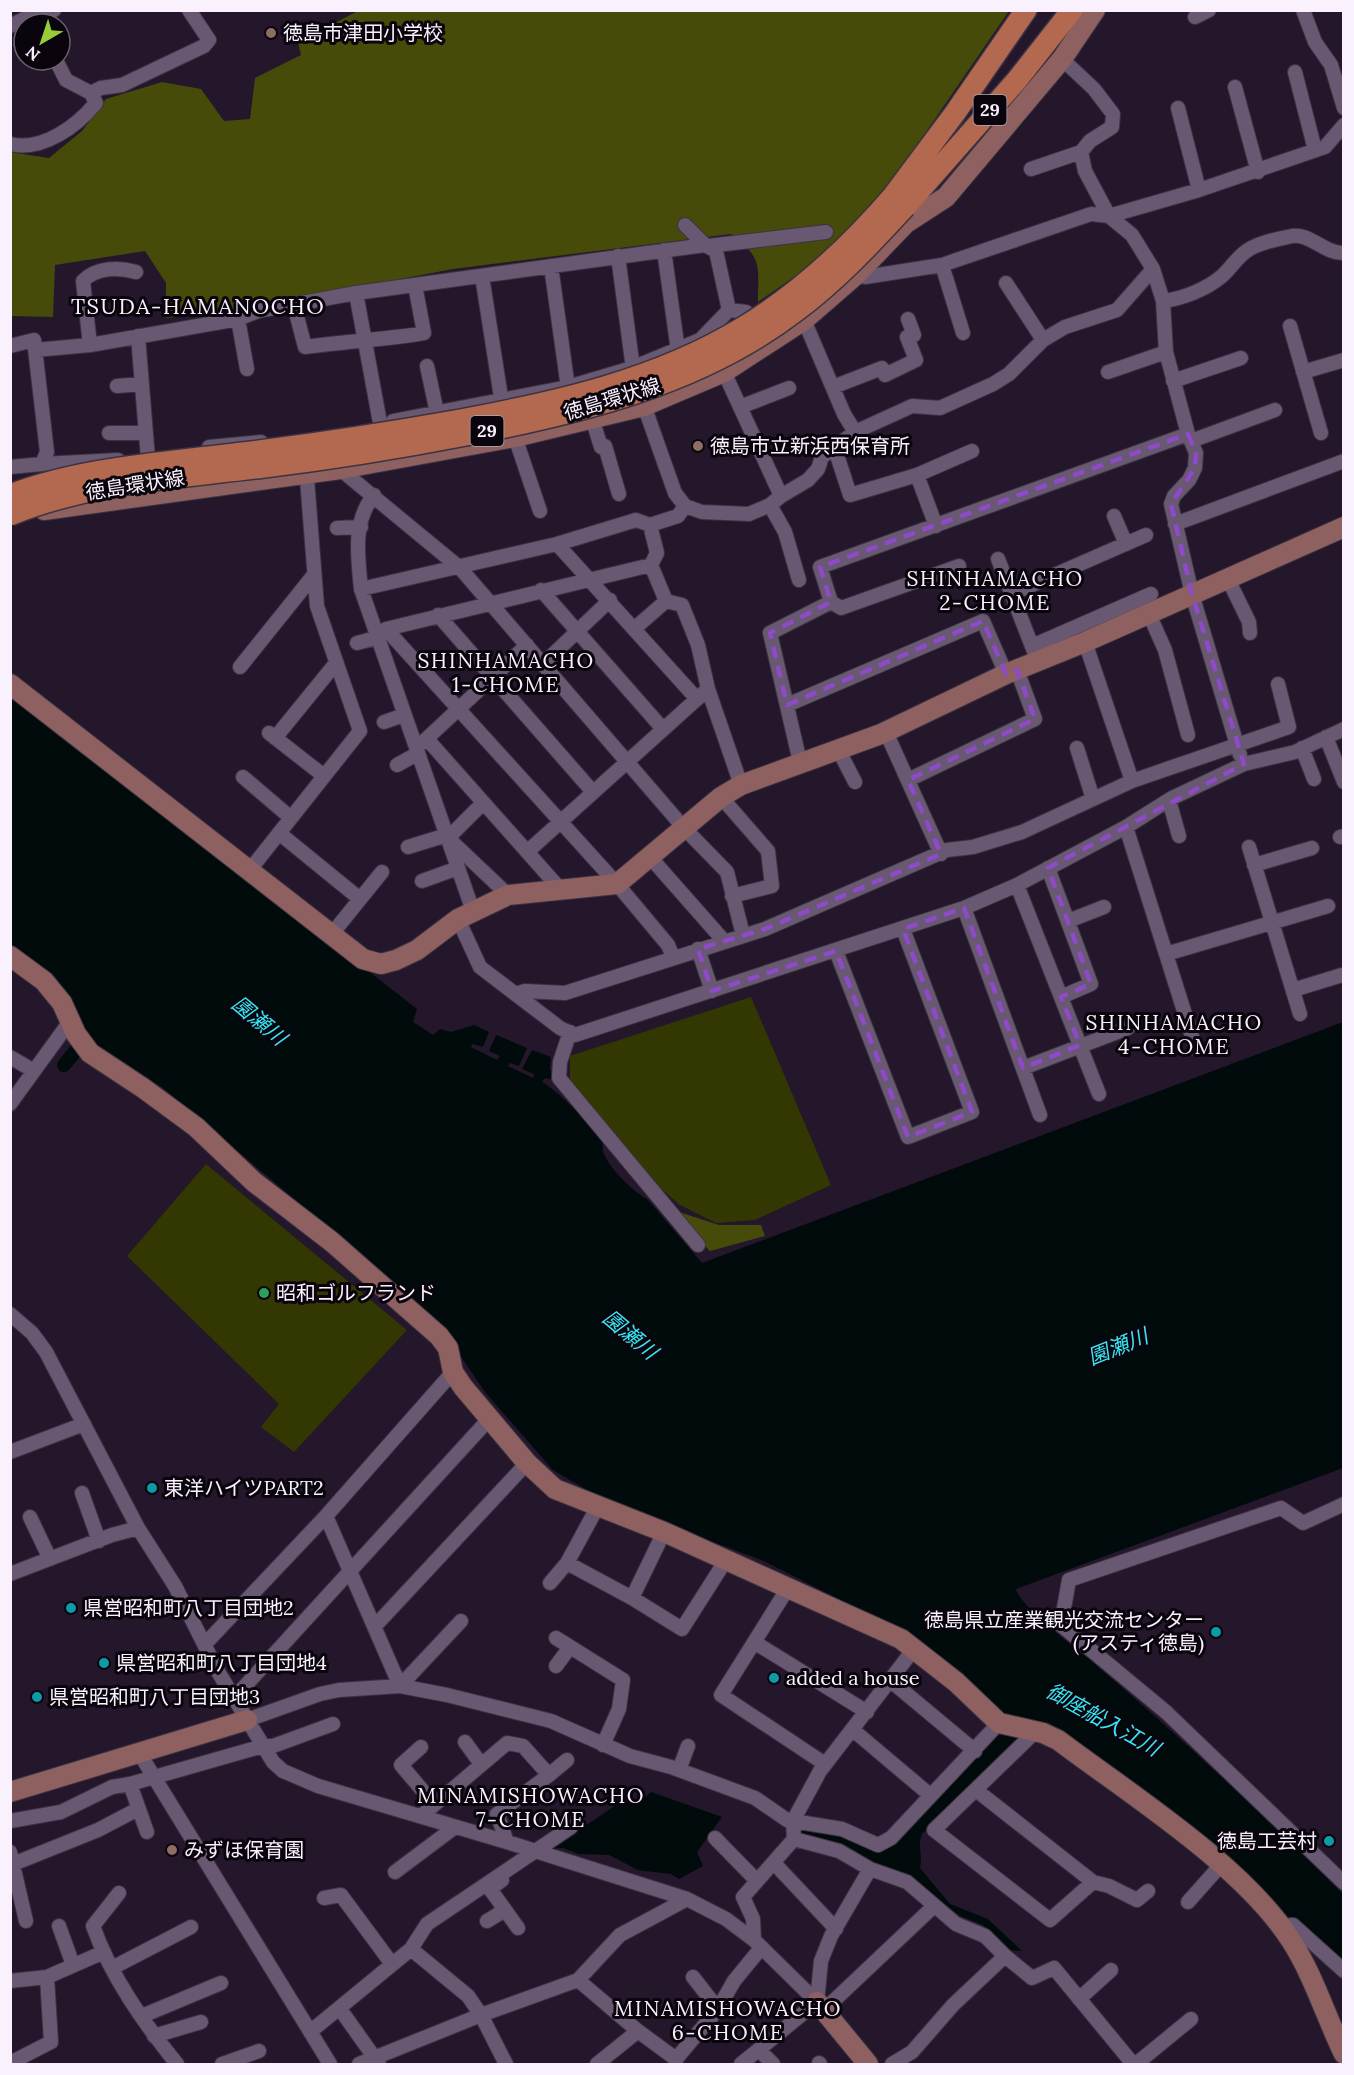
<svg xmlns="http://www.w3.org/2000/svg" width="1354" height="2075" font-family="Lora,'Noto Sans JP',serif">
	<rect width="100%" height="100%" fill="#24162b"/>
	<path fill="#333701" d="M751,997L831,1185L755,1220L716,1223L680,1205L636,1167L570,1083V1056Z
		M206,1164L407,1330L294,1452L261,1427L279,1404L127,1256Z"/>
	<path fill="#464b09" d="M358,11H1009L889,186L820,259L758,302C758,265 763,258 731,234L453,269L228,312L166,318V283L145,251L55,265L53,317L11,316L10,152L49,158L82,131L106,99L162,82L201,89L224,121L250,119L255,78L301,55L298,42Z
		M679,1212L719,1225H761L765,1236L710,1251L689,1230Z"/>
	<path fill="#010b0c" d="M10,692L417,1009L413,1022L433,1035L440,1029L451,1032L474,1025L489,1032L483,1047L472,1044L471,1047L497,1060L500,1056L489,1051L496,1035L527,1048L519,1066L510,1063L508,1066L533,1078L534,1074L522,1069L532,1050L551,1057L550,1068L554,1080L545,1078L542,1082C554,1088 599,1130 602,1141C603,1144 602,1148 603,1151C606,1165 634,1193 647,1199L702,1263L1343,1022V1468L1016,1589C1019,1605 1073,1646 1088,1658C1176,1733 1261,1812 1343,1894V1966L1147,1793L1049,1723L1026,1722L1004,1716L984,1696L860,1610L764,1561L609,1503L553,1470L485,1392L434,1317L163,1088L94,1043L11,948Z
		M999,1734L1021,1738L922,1834C917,1845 923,1856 920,1868L950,1904L988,1919L1022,1951L1009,1950L983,1925L960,1916L935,1897L801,1835V1827L829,1830L877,1849Z
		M651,1792L722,1817L697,1852L703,1866L679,1879L671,1874L638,1870L609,1855L579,1854L563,1848L547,1849L549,1844L581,1829L626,1798L640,1802Z"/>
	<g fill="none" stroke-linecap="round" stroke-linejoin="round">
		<path stroke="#010b0c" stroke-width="14" d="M64,1065L87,1037"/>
		<g stroke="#3c3342" stroke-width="16">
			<path id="street" d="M1303,10L1315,42L1331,65L1344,108
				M1195,17L1209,10
				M10,26L38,12L54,10
				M1062,59L1094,89L1113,114L1112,127L1090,141L1081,152L1085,171L1109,216L1199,190L1325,147L1344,125
				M56,60L66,80L91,93L101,88L122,85L204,46L209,40L189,10
				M1295,72L1315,150
				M1235,87L1258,172
				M1178,108L1199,190
				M10,144C42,152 77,126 96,103L91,93
				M1031,169L1081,152
				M685,225L705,245
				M708,246L826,232
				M664,250L679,358
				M618,256L634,376
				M942,265L963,333
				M551,266L569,395
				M857,274L865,277L942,265L1091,214L1109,216L1132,235L1153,269L1163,301L1166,352L1188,434L1196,453L1195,468L1189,480L1174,496L1171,504L1192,594L1240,755
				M482,276L503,410
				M1006,283L1043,340
				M356,293L383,439
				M1163,301C1182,299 1207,289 1222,276C1231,268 1238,256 1248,250C1260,242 1278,239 1292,236C1310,233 1325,254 1344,253
				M294,305L305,347C345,341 385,340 424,333L415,285
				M238,319L247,369
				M804,320L844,414L855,432
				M1290,326L1321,433
				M138,336L149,471
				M90,345L83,281C96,267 119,267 136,272
				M10,346L34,340L47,452L42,464L10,467
				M35,350L90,345L238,319L258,311L356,293L705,245L716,251L729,310
				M427,366L437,413
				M724,372L781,496L770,505L785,532L799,580
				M1108,372L1166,352
				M1303,372L1344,360
				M1173,381L1241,358
				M117,386L142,384
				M833,387L882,368L885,375L916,360L907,337L914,335L908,319
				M641,397L675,493L685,506L702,512L749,514L770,505
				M740,407L789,388
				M592,418L601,447L605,446L619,494
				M393,421L568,387L632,368L700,340L729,310L746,312L755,327
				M109,433H146
				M515,437L540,511
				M1191,441L1275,410
				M834,446L850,495L917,475L972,451
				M209,447L261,442
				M42,464L118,460
				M340,469L460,568L684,828L727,872L743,935
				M917,475L936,526
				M374,495C352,522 358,557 361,589L473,911
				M781,496L808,480L818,469L822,457L855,432L912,406L940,408L993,384L1009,374L1043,340L1065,327L1117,310L1153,269
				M1114,516L1126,544
				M1175,524L1344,461
				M650,525L678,516L685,506
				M337,528L361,527
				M557,544L697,699
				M998,559L1035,654
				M1228,579L1249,622L1250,633
				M361,589L557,544L636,520L650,525L657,553L651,565L666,601L682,605L698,645L708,689L741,785
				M541,590L663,729
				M1011,594L1146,535
				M831,602L820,567L1188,434
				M1149,614L1165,650L1188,735
				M438,615L593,792
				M635,628L666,601
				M386,629L617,884L668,945L673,957
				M380,633L386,629L651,565
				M1085,642L1132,781
				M357,643L376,638
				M1032,646L1151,594
				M543,664L610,600
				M240,667L313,576
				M787,705L983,621L1006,674
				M384,722L404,715
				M886,732L941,854
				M269,733L324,776
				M1326,737L1344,782
				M275,738L336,663
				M427,739L561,890
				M422,743L527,645
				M1077,748L1093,799
				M1302,748L1314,779
				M838,749L855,782
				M800,762L770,633L831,602L841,608L959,566
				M397,765L417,754
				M243,777L291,818
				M908,780L1035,719L1017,670
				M721,797L768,851L772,886L732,896
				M1169,800L1179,836
				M483,803L448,838L508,895
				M1126,827L1196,1049
				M279,833L360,899
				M1340,837L1344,836
				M408,847L447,835
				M1249,847L1300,1014
				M527,852L708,689
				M650,857L724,941
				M1254,865L1312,848
				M1048,868L1091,984L1061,997
				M249,871L360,731L317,606L306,466
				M422,881L458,868
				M1017,885L1099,1094
				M964,908L1040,1115
				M458,919L480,967L560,1028L575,1035L964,908L1017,885L1126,827L1172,798L1244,764L1295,752L1344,729
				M1068,921L1104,907
				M331,935L382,872
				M698,949L712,991
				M836,951L908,1137L972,1112L903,929
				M1166,954L1328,906
				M1293,990L1342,975
				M516,994L525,991L565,993L765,929L947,850L973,847L1022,832L1132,781L1289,727L1278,684
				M570,1032L560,1062L559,1078L698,1245
				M10,1057L34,1071
				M1023,1068L1128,1028
				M10,1104L71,1020
				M10,1314L32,1333L46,1352L138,1528L175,1586L217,1670L273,1762L283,1771L318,1786L507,1842L687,1899L726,1919L754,1940L817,2002
				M10,1452L84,1424
				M82,1493L99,1541
				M1344,1504L1303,1523L1281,1508L1069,1580L1061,1625L1166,1712L1344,1883
				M598,1506L567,1563L632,1598L682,1629L726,1560
				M326,1516L400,1686L461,1621
				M30,1517L50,1559
				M10,1574L112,1535L138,1528
				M550,1583L567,1563
				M788,1588L721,1695L825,1764
				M632,1598L664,1532
				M375,1626L527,1463
				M556,1638L623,1680L619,1709L603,1745
				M754,1642L867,1712
				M205,1644L326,1516L453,1372
				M556,1666L570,1647
				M891,1681L975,1751
				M235,1697L490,1418
				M247,1720L320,1694L339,1690L400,1686L447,1695L551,1721L630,1756L671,1767L755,1798L787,1820L842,1829L878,1845L891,1838L999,1723
				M853,1730L930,1795
				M1036,1731L934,1830L1050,1920L1093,1882L1109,1886L1137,1900L1148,1891
				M465,1742L481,1764
				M421,1747L401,1765L434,1804
				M138,1751L330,2064
				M679,1770L688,1746
				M549,1775L567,1760
				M130,1784L147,1832
				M976,1790L1093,1882
				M421,1816L507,1743L523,1746L549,1775L497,1814L507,1842
				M10,1821L61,1812L112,1787L130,1784L263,1746H273L333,1724
				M715,1838L757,1881
				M794,1839L839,1851L870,1869L907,1882L956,1924L985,1936L1005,1956L1032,1978L1054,1968L1133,2064
				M10,1852L26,1921
				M774,1863L836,1929
				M13,1864L98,1830L138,1809
				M395,1872L455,1827
				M502,1880L490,1889L518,1928
				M119,1893L93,1926C111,1977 144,2023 177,2064
				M324,1898L341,1895L392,1964
				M1188,1902L1220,1866
				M487,1921L505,1910
				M59,1926L73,1965
				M1281,1926L1293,1925L1344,1971
				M754,1940L753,1919L743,1897L794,1839L793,1821L820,1771L914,1649
				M411,1949L468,1996L481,2015L506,2064
				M112,1968L191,1927
				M693,1977L718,2009
				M10,1981L47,1977
				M1079,1999L1111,1970
				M340,2009L379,2064
				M824,2010L933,1907
				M142,2016L221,1983
				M310,2032L411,1949L427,1924L571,1827
				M154,2036L201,2022
				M759,2050L773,2064
				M676,2059L638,2031L578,1980L620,1935L687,1899
				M10,2063L51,2042L47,1977L104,1952
				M819,2063L820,2064
				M222,2064L259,2051
				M359,2064L481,2015L578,1980
				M597,2064L638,2031
				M676,2064V2059L718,2009L734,1981L761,1948
				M741,2064L817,2002L821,1961L831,1936L870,1869
				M892,2064L912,2052L953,2005L1005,1956
				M1136,2064L1191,2019"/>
		</g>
		<g stroke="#3c3342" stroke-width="22">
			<path id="secondary" d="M44,510L340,469L515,437L644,406L724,372L804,320L857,274L906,223L946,197L1062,59L1095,10
				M10,684L363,959L381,964L396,960L417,950L458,919L508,895L617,884L721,797L741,785L881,734L1006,674L1085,642L1344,527
				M10,956L44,981L62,1003L76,1034L90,1053L143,1088L196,1127L254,1182L332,1242L439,1336L448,1348L453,1372L463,1387L527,1463L555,1489L664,1532L901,1639L956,1682L999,1723L1043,1733L1058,1740C1131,1795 1244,1866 1292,1942C1314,1977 1326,2017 1344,2054
				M10,1792L247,1720
				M817,2002L868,2064"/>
		</g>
		<g stroke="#3c3342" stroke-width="24">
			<path id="primary" d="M893,196L955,113L1026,10
				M905,207L1017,80L1072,10"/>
		</g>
		<use href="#street" stroke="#685871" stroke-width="14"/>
		<use href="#secondary" stroke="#8e6160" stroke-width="20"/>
		<use href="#primary" stroke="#b36950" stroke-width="21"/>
		<g stroke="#3c3342" stroke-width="24" stroke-linecap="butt">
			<path id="primary-bridge" d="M10,495C83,467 165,463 242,453C315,444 387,433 460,420C557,402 656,380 742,328C800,293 849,247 893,196
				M10,515C91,482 178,478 264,467C331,459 399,448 466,435C581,413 701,384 796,311C836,281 871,244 905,207"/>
		</g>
		<use href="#primary-bridge" stroke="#b36950" stroke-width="21"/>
	</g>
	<path fill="none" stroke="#8e4ac8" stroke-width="4.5" stroke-dasharray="12 8" stroke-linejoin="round" d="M1188,434L1196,453L1195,468L1171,504L1192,594L1244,764L1048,868L1091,984L1061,997L1080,1045L1023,1068L964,908L903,929L972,1112L908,1137L836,951L712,991L698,949L765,929L941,854L908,780L1035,719L1017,670L1006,674L983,621L787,705L770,633L831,602L820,567Z"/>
	<g fill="#8d6e63" stroke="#0a050d" stroke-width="2">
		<circle cx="271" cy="33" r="6"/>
		<circle cx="698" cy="446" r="6"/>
		<circle cx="172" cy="1850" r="6"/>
	</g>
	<circle fill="#2e9e5b" stroke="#0a050d" stroke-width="2" cx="264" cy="1293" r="6"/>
	<g fill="#0f9aa8" stroke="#0a050d" stroke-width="2">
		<circle cx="152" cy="1488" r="6"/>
		<circle cx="71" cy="1608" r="6"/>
		<circle cx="1216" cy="1632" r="6"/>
		<circle cx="104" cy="1663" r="6"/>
		<circle cx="774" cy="1678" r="6"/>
		<circle cx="37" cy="1697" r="6"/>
		<circle cx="1329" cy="1841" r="6"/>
	</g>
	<g text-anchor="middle" stroke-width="6" stroke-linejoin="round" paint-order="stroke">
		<g fill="#0a050d" stroke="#b1aab5" stroke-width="1.5">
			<rect x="973.5" y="95" width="33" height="30" rx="4.5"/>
			<rect x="470.5" y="416" width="33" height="30" rx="4.5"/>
		</g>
		<g font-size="18" font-weight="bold" fill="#f9f1fd">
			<text x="990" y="116">29</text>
			<text x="487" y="437">29</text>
		</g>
		<g font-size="20" fill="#f9f1fd" stroke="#0a050d" text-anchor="start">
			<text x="283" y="40">徳島市津田小学校</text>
			<text x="710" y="453">徳島市立新浜西保育所</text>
			<text x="276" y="1300">昭和ゴルフランド</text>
			<text x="164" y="1495">東洋ハイツPART2</text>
			<text x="83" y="1615">県営昭和町八丁目団地2</text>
			<text x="1204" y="1627" text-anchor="end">徳島県立産業観光交流センター<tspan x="1204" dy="23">(アスティ徳島)</tspan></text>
			<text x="116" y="1670">県営昭和町八丁目団地4</text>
			<text x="786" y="1685">added a house</text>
			<text x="49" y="1704">県営昭和町八丁目団地3</text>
			<text x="1317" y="1848" text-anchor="end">徳島工芸村</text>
			<text x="184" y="1857">みずほ保育園</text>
		</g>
		<g font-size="20" fill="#f9f1fd" stroke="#0a050d">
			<text transform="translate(612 399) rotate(-17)" y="7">徳島環状線</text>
			<text transform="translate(135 485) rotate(-9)" y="7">徳島環状線</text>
		</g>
		<g font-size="21" letter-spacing="1.5" fill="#f9f1fd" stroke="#0a050d">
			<text x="995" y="586">SHINHAMACHO<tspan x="995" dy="24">2-CHOME</tspan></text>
			<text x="506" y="668">SHINHAMACHO<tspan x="506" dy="24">1-CHOME</tspan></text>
			<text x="1174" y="1030">SHINHAMACHO<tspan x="1174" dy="24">4-CHOME</tspan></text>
			<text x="531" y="1803">MINAMISHOWACHO<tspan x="531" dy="24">7-CHOME</tspan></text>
			<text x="728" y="2016">MINAMISHOWACHO<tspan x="728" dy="24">6-CHOME</tspan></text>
		</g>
		<g font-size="21" font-style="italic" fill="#37e6f4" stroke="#0a050d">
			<text transform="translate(259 1021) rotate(40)" y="7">園瀬川</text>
			<text transform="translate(630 1335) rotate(40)" y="7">園瀬川</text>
			<text transform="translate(1118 1347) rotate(-22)" y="7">園瀬川</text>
			<text transform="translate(1103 1720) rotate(29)" y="7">御座船入江川</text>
		</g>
		<g font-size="22" letter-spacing="1.5" fill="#f9f1fd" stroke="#0a050d">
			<text x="198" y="314">TSUDA-HAMANOCHO</text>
		</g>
	</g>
	<rect width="1354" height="2075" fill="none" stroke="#f9f1fd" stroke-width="24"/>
	<g transform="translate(42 42) rotate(219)"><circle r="28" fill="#0a050d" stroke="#6a636d" stroke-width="1.5"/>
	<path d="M0-4.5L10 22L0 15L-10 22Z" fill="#98cb37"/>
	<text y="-9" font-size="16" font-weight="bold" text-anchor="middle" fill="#f9f1fd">N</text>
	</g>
</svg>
